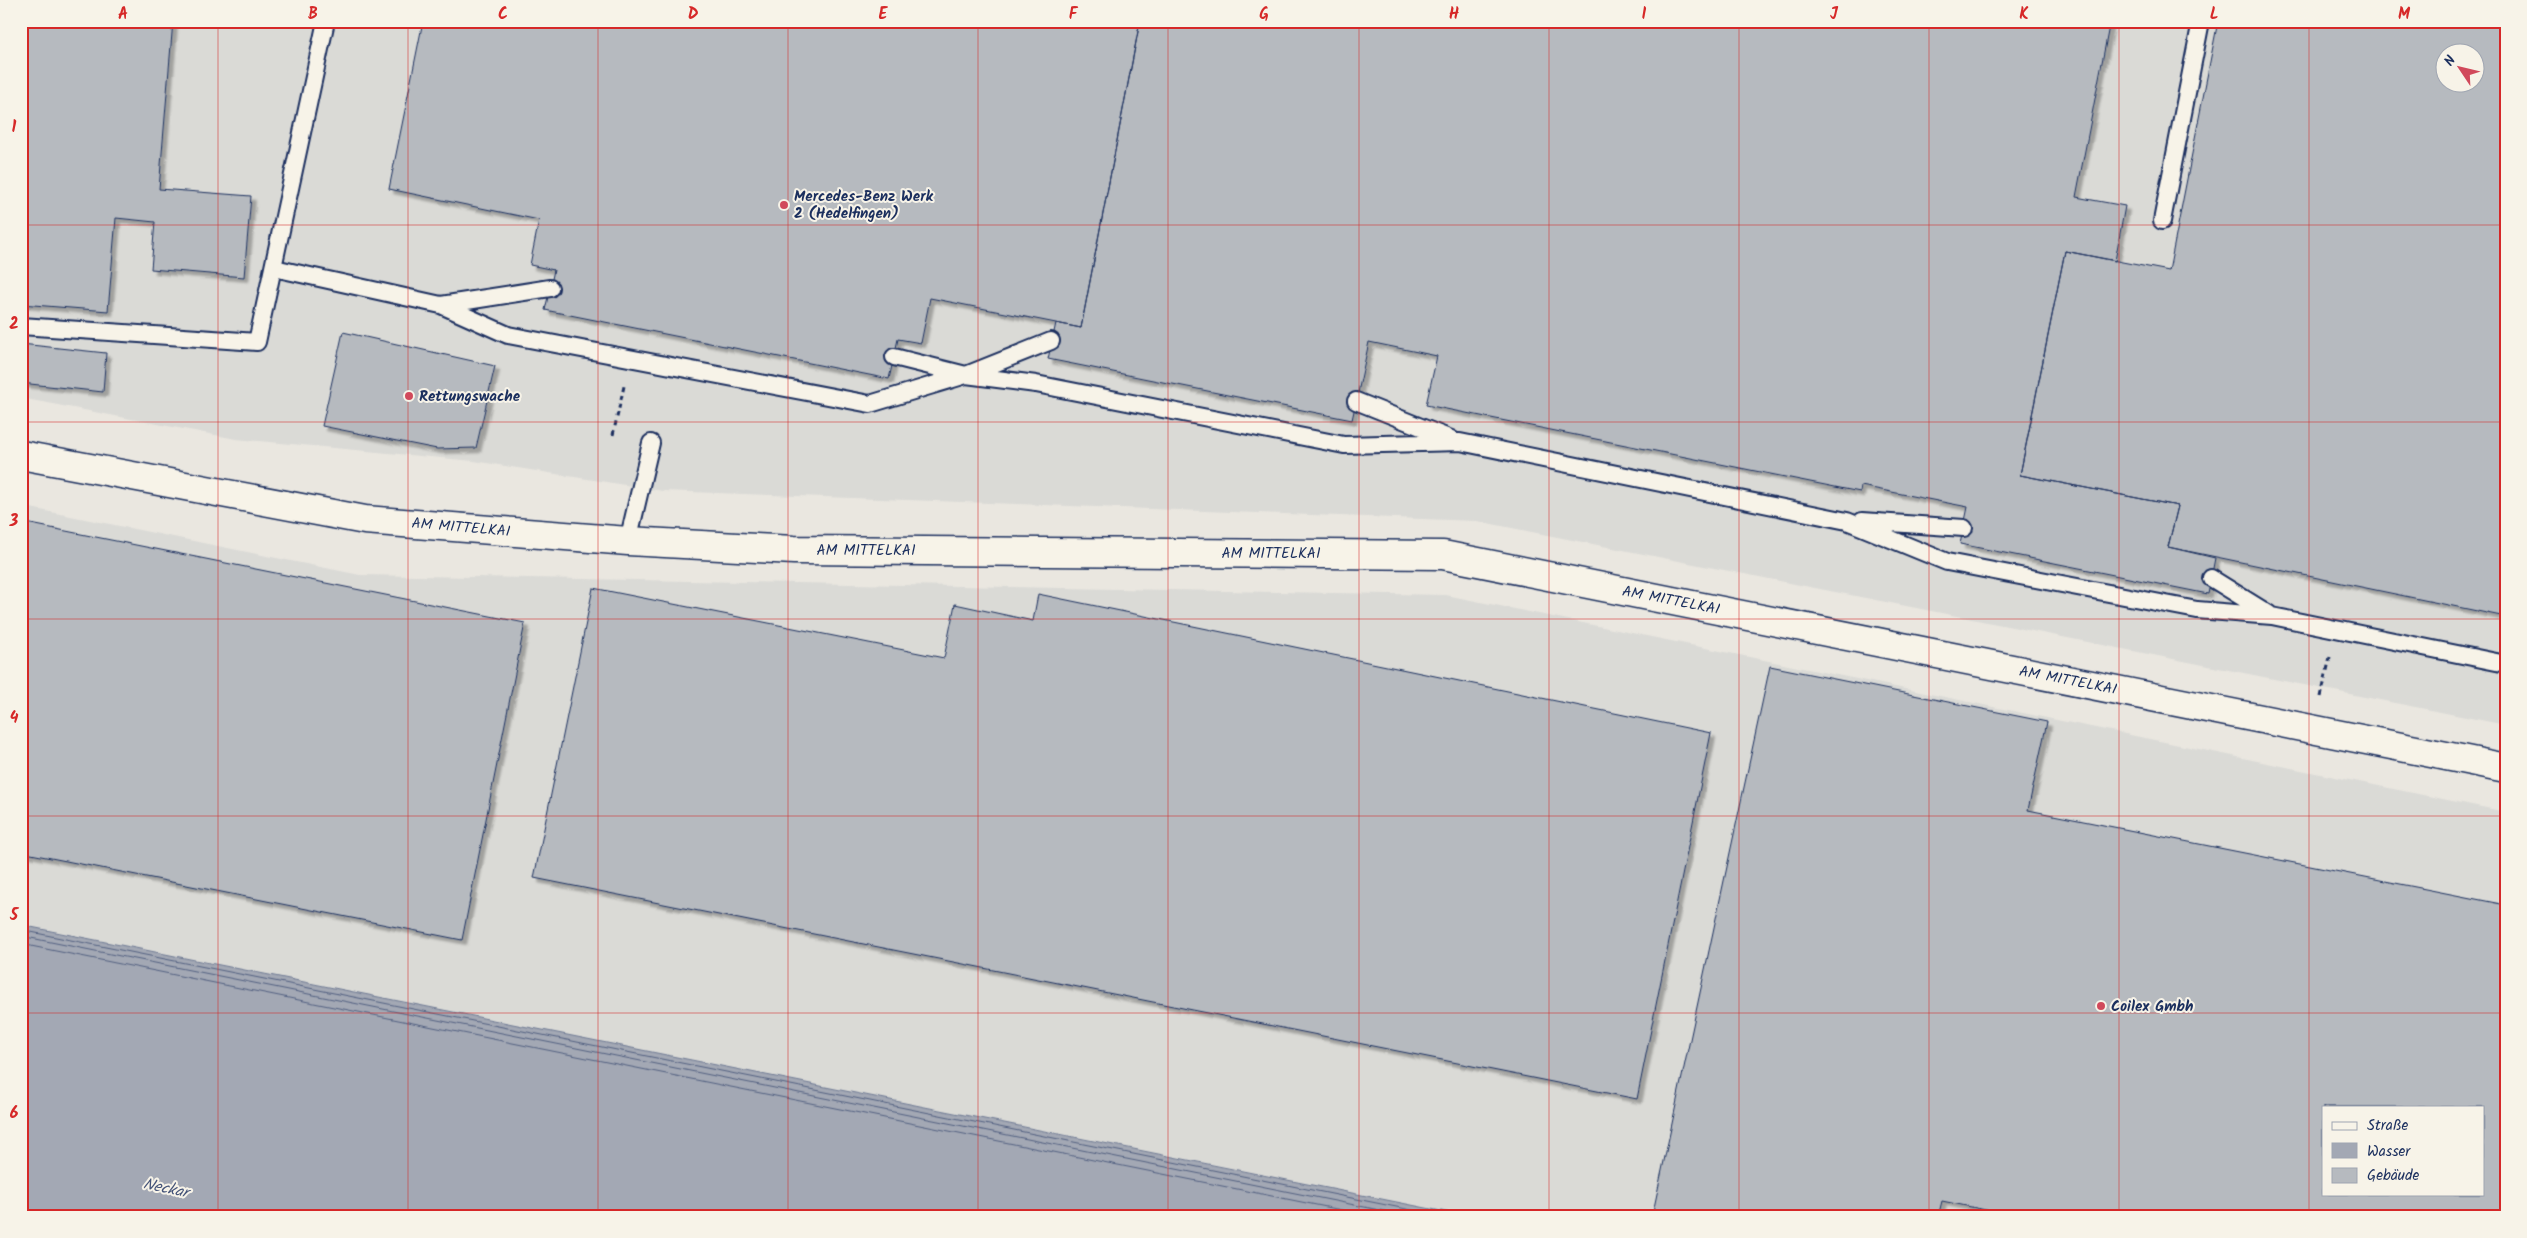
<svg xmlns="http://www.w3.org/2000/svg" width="2527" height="1238" font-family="Kalam,sans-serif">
	<defs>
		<filter id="shadow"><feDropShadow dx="4.5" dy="4.5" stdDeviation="1" flood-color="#0004"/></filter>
	</defs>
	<rect width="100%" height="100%" fill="#eae7e0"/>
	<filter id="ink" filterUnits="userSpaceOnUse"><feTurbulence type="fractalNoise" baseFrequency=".02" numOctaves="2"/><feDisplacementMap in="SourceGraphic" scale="10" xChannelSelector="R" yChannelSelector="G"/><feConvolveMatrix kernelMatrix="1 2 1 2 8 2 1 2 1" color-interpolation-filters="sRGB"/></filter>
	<g filter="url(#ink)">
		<path fill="#dadad6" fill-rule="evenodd" d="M21,21H2506V725L1477,521L663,491L474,461L236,439L21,398ZM2444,52H2474V82H2444Z
			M21,506L360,575L1446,595L2506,812V1217H1471L21,925ZM2323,1107H2483V1194H2323Z"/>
		<path fill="#a3a8b4" stroke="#6d7892" d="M21,925L1471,1217H21Z"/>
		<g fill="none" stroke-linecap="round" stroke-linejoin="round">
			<path stroke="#515f80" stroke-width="1" d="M21,930L1446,1217
				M21,936L1414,1217
				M21,944L1376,1217"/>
		</g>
		<path fill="#b6babf" stroke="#1b2f5e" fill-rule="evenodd" filter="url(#shadow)" d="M21,21H173L159,189L251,196L244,277L151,269L155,222L116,218L108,311L21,304Z
			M423,21H1140L1081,328L930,298L921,343L898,339L889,379L545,310L554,270L530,265L539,220L389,189Z
			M1140,21H2110L2076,197L2125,206L2115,261L2065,251L2020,475L2178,506L2168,547L2215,558L2208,594L1960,544L1968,507L1861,486L1860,492L1426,405L1437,356L1369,342L1352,420L1048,359L1056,323L1081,328Z
			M2218,21H2506V617L2168,547L2178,506L2020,475L2065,251L2169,271ZM2444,52H2474V82H2444Z
			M343,332L495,366L476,448L437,449L322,426Z
			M21,344L106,353L103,392L21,383Z
			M21,522L525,623L462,940L21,852Z
			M593,588L944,658L955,604L1033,621L1038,594L1711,733L1637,1099L534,878Z
			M1770,666L2047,722L2028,810L2506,905V1217H2020L1942,1201L1938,1217H1652ZM2323,1107H2483V1194H2323Z"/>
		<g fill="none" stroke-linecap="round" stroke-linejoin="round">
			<g stroke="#1b2f5e" stroke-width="20">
				<path id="lane" d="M2162,221L2201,21
					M274,268L441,305L508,335L870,404L966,375L1036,384L1344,445L1460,442L1847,521L1947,562L2197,610L2272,616L2506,664
					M441,305L550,288
					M21,326L257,342L326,21
					M894,357L966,375L1051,341
					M1356,401L1451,439
					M1862,521L1964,528
					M628,541L651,443
					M2211,578L2269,614"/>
			</g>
			<g stroke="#1b2f5e" stroke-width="31">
				<path id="street" d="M21,455L365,520L628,541L794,550L1443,555L2506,768"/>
			</g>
			<path stroke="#1b2f5e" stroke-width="3" stroke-dasharray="5 4" stroke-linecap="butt" d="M613,435L624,386
				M2321,697L2330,657"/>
			<use href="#lane" stroke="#f7f3e8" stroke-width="16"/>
			<use href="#street" stroke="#f7f3e8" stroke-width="28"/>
		</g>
	</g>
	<path fill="none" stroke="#d62828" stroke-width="1" stroke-opacity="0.55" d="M218,21V1217M408,21V1217M598,21V1217M788,21V1217M978,21V1217M1168,21V1217M1359,21V1217M1549,21V1217M1739,21V1217M1929,21V1217M2119,21V1217M2309,21V1217M21,225H2506M21,422H2506M21,619H2506M21,816H2506M21,1013H2506"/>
	<g fill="#d1495b" stroke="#f7f3e8" stroke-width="2">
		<circle cx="784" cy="205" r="5"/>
		<circle cx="409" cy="396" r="5"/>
		<circle cx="2101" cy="1006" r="5"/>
	</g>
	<g text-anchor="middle" stroke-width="4" stroke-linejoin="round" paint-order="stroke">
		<g font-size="15" font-weight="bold" fill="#1b2f5e" stroke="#f7f3e8" text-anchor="start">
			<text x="794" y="201">Mercedes-Benz Werk<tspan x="794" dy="17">2 (Hedelfingen)</tspan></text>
			<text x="419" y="401">Rettungswache</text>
			<text x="2111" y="1011">Coilex Gmbh</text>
		</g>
		<g font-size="15" fill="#1b2f5e" stroke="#f7f3e8">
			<text transform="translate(461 527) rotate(5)" y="5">AM MITTELKAI</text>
			<text x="866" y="555">AM MITTELKAI</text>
			<text x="1271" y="558">AM MITTELKAI</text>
			<text transform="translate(1671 600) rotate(11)" y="5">AM MITTELKAI</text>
			<text transform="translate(2068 680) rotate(11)" y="5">AM MITTELKAI</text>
		</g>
		<g font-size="16" font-style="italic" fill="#445378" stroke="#f7f3e8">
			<text transform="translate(166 1187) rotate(12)" y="6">Neckar</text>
		</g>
	</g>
	<rect width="2527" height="1238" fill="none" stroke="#f7f3e8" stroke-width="55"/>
	<rect x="2322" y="1106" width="162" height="90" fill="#f7f3e8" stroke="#9fa5b1"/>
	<rect x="2332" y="1122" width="25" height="8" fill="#f7f3e8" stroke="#9fa5b1"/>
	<text x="2367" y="1130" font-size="15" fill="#1b2f5e">Straße</text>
	<rect x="2332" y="1143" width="25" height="15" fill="#a3a8b4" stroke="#9fa5b1"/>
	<text x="2367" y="1156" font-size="15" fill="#1b2f5e">Wasser</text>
	<rect x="2332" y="1168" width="25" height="15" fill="#b6babf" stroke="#9fa5b1"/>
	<text x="2367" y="1180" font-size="15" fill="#1b2f5e">Gebäude</text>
	<g transform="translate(2460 68) rotate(305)"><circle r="24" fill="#f7f3e8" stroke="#9fa5b1"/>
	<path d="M0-4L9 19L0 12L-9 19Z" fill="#d1495b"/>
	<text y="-8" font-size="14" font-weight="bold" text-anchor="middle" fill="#1b2f5e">N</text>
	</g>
	<rect x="28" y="28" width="2472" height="1182" fill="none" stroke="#d62828" stroke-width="2"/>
	<g font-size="16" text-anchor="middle" font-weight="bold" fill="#d62828">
		<text x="123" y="19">A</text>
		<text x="313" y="19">B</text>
		<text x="503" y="19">C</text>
		<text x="693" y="19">D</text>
		<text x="883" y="19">E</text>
		<text x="1073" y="19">F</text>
		<text x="1264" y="19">G</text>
		<text x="1454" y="19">H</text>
		<text x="1644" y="19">I</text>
		<text x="1834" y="19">J</text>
		<text x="2024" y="19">K</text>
		<text x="2214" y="19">L</text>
		<text x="2404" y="19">M</text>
		<text x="14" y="132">1</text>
		<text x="14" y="329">2</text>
		<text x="14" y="526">3</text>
		<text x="14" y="723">4</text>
		<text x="14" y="920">5</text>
		<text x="14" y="1118">6</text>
	</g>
</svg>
